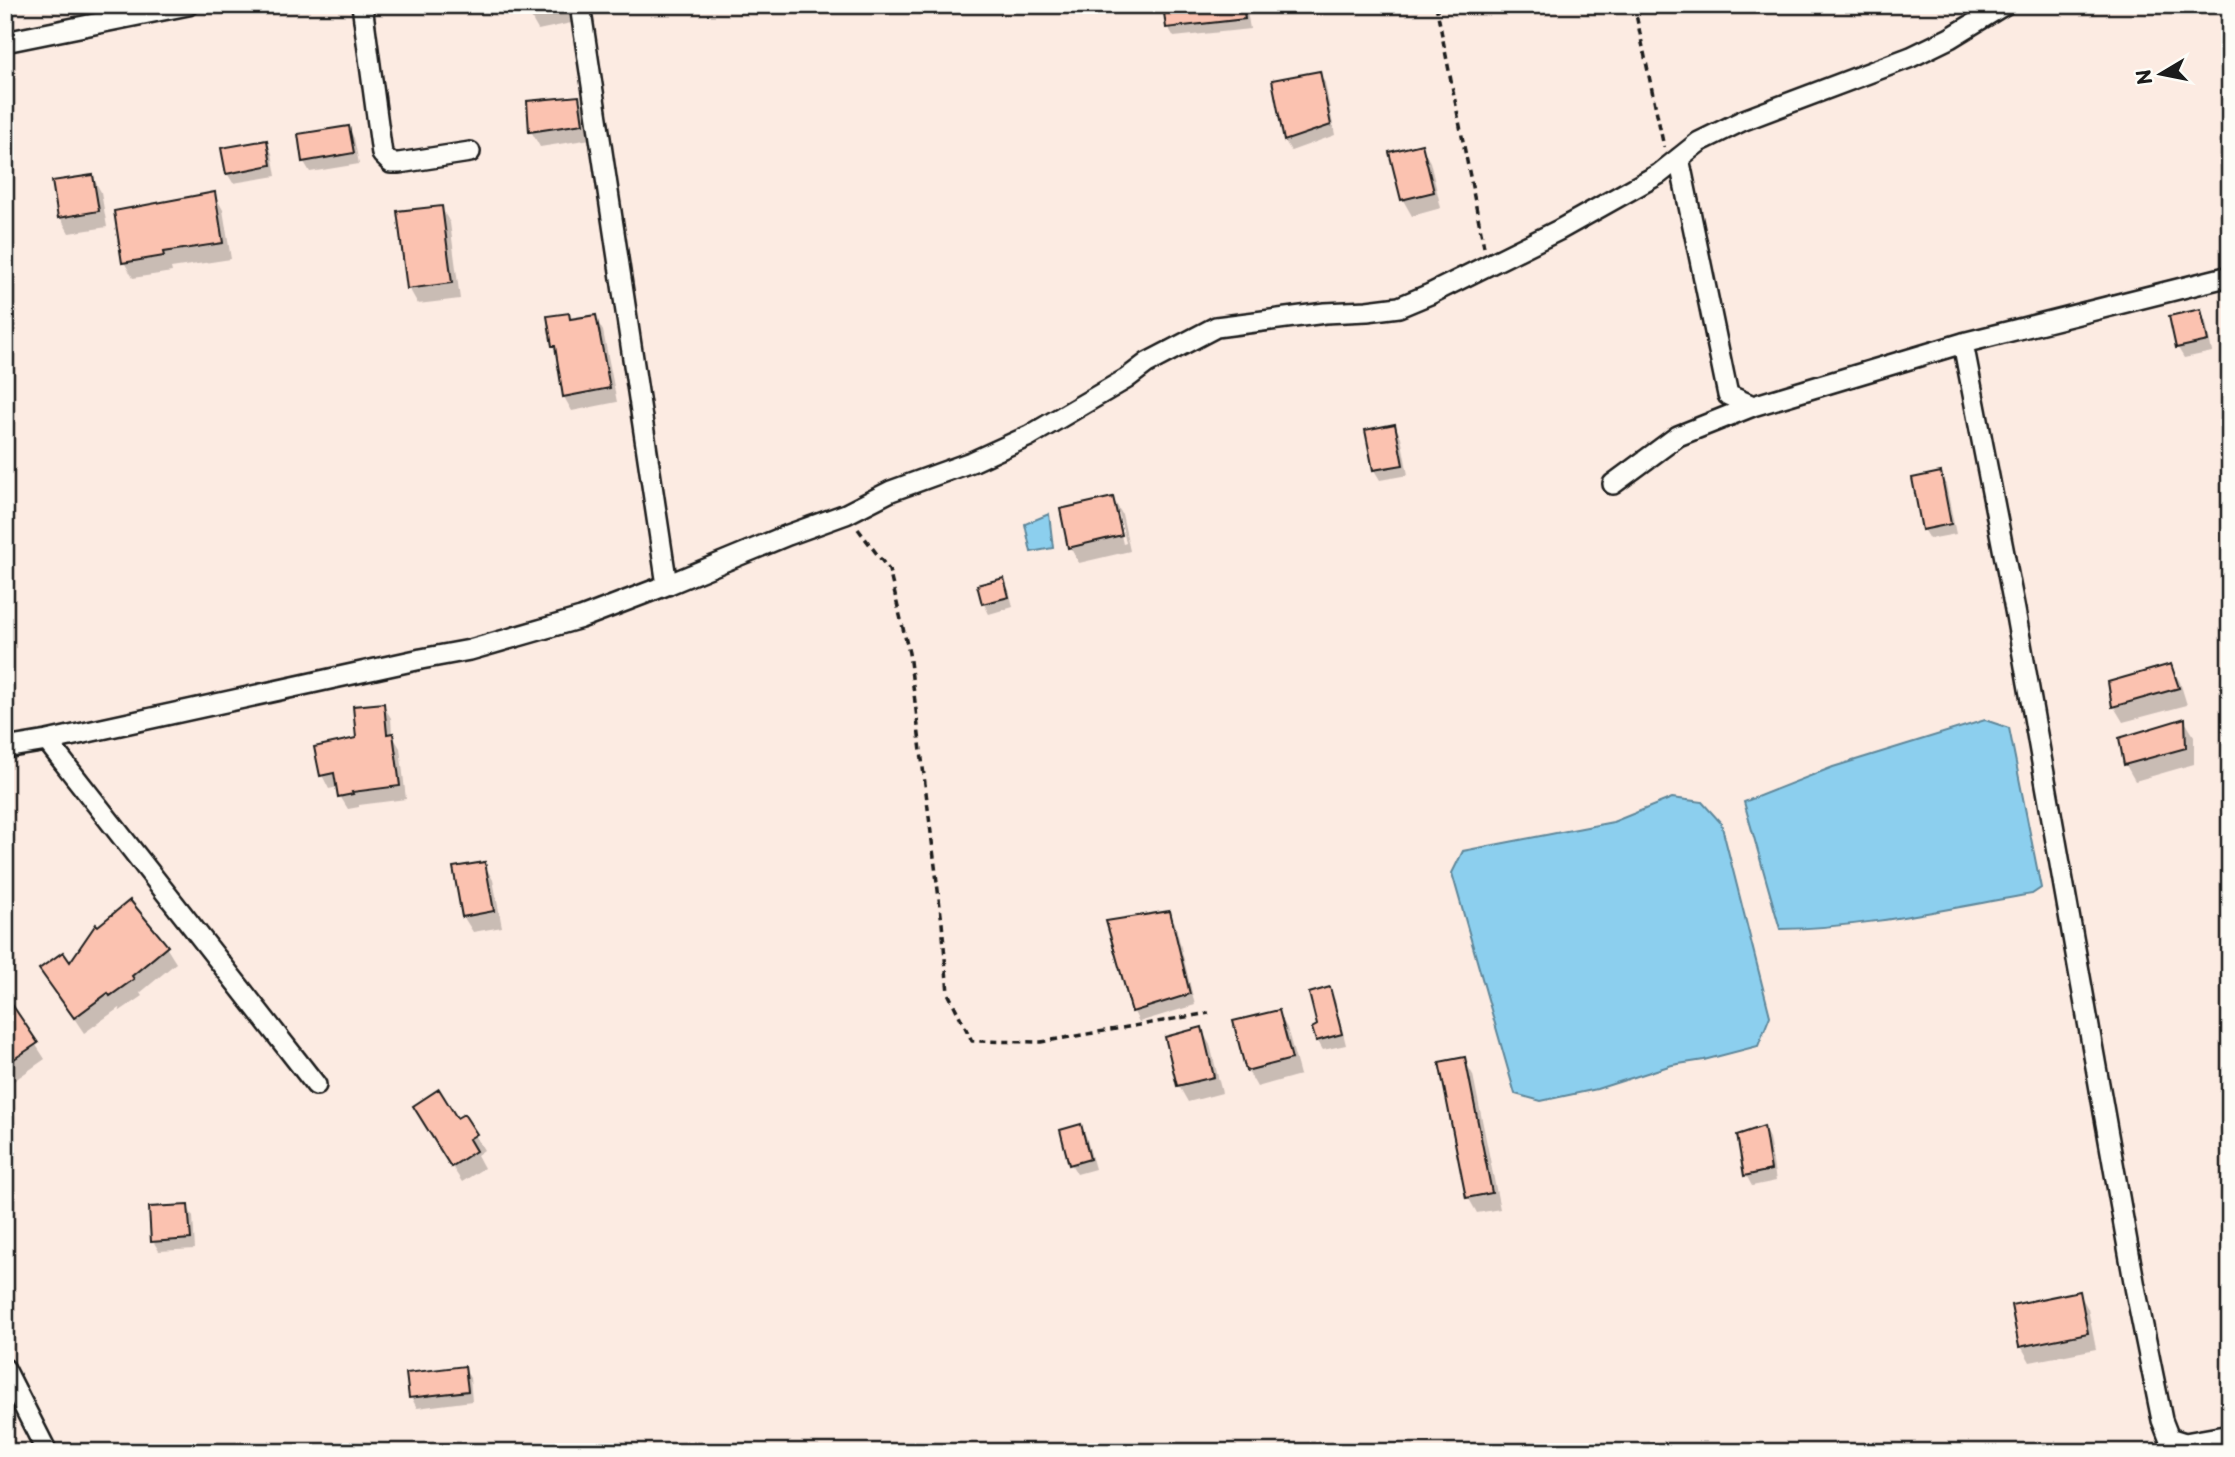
<svg xmlns="http://www.w3.org/2000/svg" width="2235" height="1457" font-family="'Playpen Sans',sans-serif">
	<rect width="100%" height="100%" fill="#fcebe2"/>
	<filter id="ink" filterUnits="userSpaceOnUse"><feTurbulence type="fractalNoise" baseFrequency=".0143" numOctaves="2"/><feDisplacementMap in="SourceGraphic" scale="14" xChannelSelector="R" yChannelSelector="G"/><feConvolveMatrix kernelMatrix="1 2 1 2 8 2 1 2 1" color-interpolation-filters="sRGB"/></filter>
	<g filter="url(#ink)">
		<path fill="#8ccfee" stroke="#5f879a" stroke-width="2" d="M1049,514L1053,548L1031,552L1025,524Z
			M1985,720L2009,728L2041,888L2032,894C1949,908 1865,928 1780,929L1744,802L1833,767Z
			M1672,798L1702,802L1721,823L1770,1016L1758,1046L1704,1060L1672,1065L1597,1089L1541,1101L1515,1094L1452,873L1463,851L1613,822Z"/>
		<path fill="#0003" fill-rule="evenodd" d="M527,5H572L576,22L538,30L529,14Z
			M1165,5H1246L1250,29L1174,37L1168,27Z
			M1319,72L1325,83L1335,135L1291,151L1285,141L1274,81Z
			M578,98L587,114L591,139L540,147L531,131Z
			M348,127L354,138L359,164L310,172L304,162Z
			M266,142L272,153L276,176L233,183L227,173Z
			M1421,146L1430,162L1441,208L1412,216L1403,200L1391,153Z
			M92,176L101,192L107,227L69,233L60,217Z
			M214,194L223,210L231,259L171,268L172,272L133,278L124,262Z
			M441,207L450,223L460,299L418,304L409,288Z
			M2200,311L2206,322L2212,352L2184,358L2178,348L2171,318Z
			M568,315L571,321L595,317L603,331L617,402L572,411L564,397L558,354L554,345Z
			M5,366L11,395L5,397Z
			M1395,426L1401,437L1408,475L1380,480L1374,470L1367,431Z
			M1940,474L1946,485L1956,534L1929,539L1923,529Z
			M1113,499L1122,514L1130,551L1079,563L1070,547ZM1116,513H1119L1126,543L1123,544Z
			M1003,580L1009,590L1013,607L989,614L984,604Z
			M2171,666L2180,682L2187,705L2123,722L2114,707L2110,683Z
			M383,705L391,718L392,735L400,748L406,799L359,805V807L348,809L340,796L338,787L329,789L322,775L358,739Z
			M2184,720L2194,736V764L2135,781L2126,765L2121,740Z
			M484,864L493,880L502,927L473,932L463,916Z
			M129,903L166,947L176,963L140,993L142,996L120,1011L119,1008L84,1033L41,969L70,965L97,929Z
			M1169,913L1175,923L1195,1005L1139,1022L1134,1012L1109,922Z
			M1329,989L1335,1000L1346,1045L1323,1050L1317,1040L1319,1026Z
			M5,997L45,1059L5,1087Z
			M1278,1012L1287,1028L1300,1075L1257,1087L1248,1071Z
			M1201,1029L1210,1045L1222,1093L1188,1102L1179,1086L1167,1038Z
			M1464,1059L1473,1075L1500,1209L1477,1213L1468,1197Z
			M457,1121L475,1135L484,1150L477,1155L484,1168L462,1182L424,1123Z
			M1080,1126L1086,1136L1095,1169L1077,1174L1071,1164Z
			M1763,1128L1769,1138L1776,1181L1752,1186L1746,1175Z
			M187,1206L193,1217L195,1249L159,1251L153,1241Z
			M2079,1293L2088,1309L2096,1349L2030,1362L2021,1346Z
			M464,1368L470,1378L472,1401L417,1408L411,1397Z
			M201,1449L203,1452H181Z"/>
		<path fill="#fbc2b0" stroke="#1c1c1c" stroke-width="2" d="M1163,5H1243L1245,19L1166,28Z
			M1320,71L1331,125L1284,141L1272,80Z
			M579,96L583,124L529,132L527,101Z
			M349,126L354,153L302,162L298,134Z
			M267,140L271,165L226,174L221,148Z
			M1422,144L1434,192L1401,200L1389,152Z
			M93,175L99,211L58,218L52,181Z
			M215,192L223,243L163,252L164,256L122,263L114,211Z
			M442,206L452,283L407,289L397,211Z
			M2201,309L2208,341L2176,348L2169,316Z
			M569,313L570,319L596,315L610,388L563,397L555,346H552L547,316Z
			M1395,424L1403,465L1373,470L1365,430Z
			M1941,472L1951,524L1922,530L1912,478Z
			M1113,497L1122,535L1068,548L1060,509Z
			M1004,578L1009,597L982,604L977,585Z
			M2171,664L2179,688L2112,707L2108,682Z
			M384,703L387,734L393,733L400,786L352,792L353,794L338,797L334,773L320,776L314,747L356,738L353,706Z
			M2185,718L2186,748L2124,765L2119,738Z
			M485,862L494,911L462,917L453,867Z
			M130,900L168,946L132,976L134,979L110,996L108,993L74,1018L39,969L63,952L70,962L96,924L98,926Z
			M1170,911L1190,994L1132,1012L1106,921Z
			M1330,987L1342,1034L1316,1041L1312,1028L1317,1025L1309,993Z
			M5,994L38,1043L5,1065Z
			M1279,1010L1292,1059L1246,1071L1233,1021Z
			M1202,1027L1214,1077L1177,1086L1165,1037Z
			M1465,1057L1492,1193L1466,1198L1439,1062Z
			M439,1089L457,1118L464,1114L477,1134L469,1139L476,1151L451,1167L413,1106Z
			M1081,1124L1090,1159L1069,1165L1060,1130Z
			M1764,1126L1771,1170L1744,1176L1737,1135Z
			M188,1205L191,1239L151,1242L149,1207Z
			M2080,1291L2088,1333L2019,1347L2011,1305Z
			M465,1366L468,1391L409,1398L406,1373Z"/>
		<g fill="none" stroke-linecap="round" stroke-linejoin="round">
			<g stroke="#1c1c1c" stroke-width="24">
				<path id="minor" d="M362,5L382,154L391,163H399L470,152
					M580,5L667,585
					M5,42L188,5
					M1679,158L1728,395L1753,406L1963,343L2230,276
					M1963,343L2015,610L2135,1287L2162,1420L2169,1438L2185,1443L2230,1435
					M1613,484L1678,436L1753,406
					M47,741L316,1085
					M5,748L47,741L421,659L470,650L581,618L667,585L788,535L846,514L891,491L974,461L1029,436L1126,379L1147,363L1216,327L1325,313L1367,311L1399,307L1430,294L1559,230L1659,174L1699,142L1744,120L1911,57L1950,38L2004,5
					M5,1369L47,1452"/>
			</g>
			<path stroke="#1c1c1c" stroke-width="3.5" stroke-dasharray="7 5" stroke-linecap="butt" d="M1436,5L1484,247
				M1634,5L1664,147
				M858,529L889,570L909,653L942,923L948,993L972,1041L1041,1042L1209,1013"/>
			<use href="#minor" stroke="#fdfcf7" stroke-width="19"/>
		</g>
	</g>
	<rect width="2235" height="1457" fill="none" stroke="#fdfcf7" stroke-width="28"/>
	<rect x="14" y="14" width="2207" height="1429" fill="none" stroke="#1c1c1c" stroke-width="2.5" filter="url(#ink)"/>
	<g transform="translate(2161 74) rotate(260)" stroke="#fdfcf7" stroke-width="5" paint-order="stroke">
	<path d="M0-5L12 26L0 18L-12 26Z" fill="#1c1c1c"/>
	<text y="-10" font-size="19" font-weight="bold" text-anchor="middle" fill="#1c1c1c">N</text>
	</g>
</svg>
